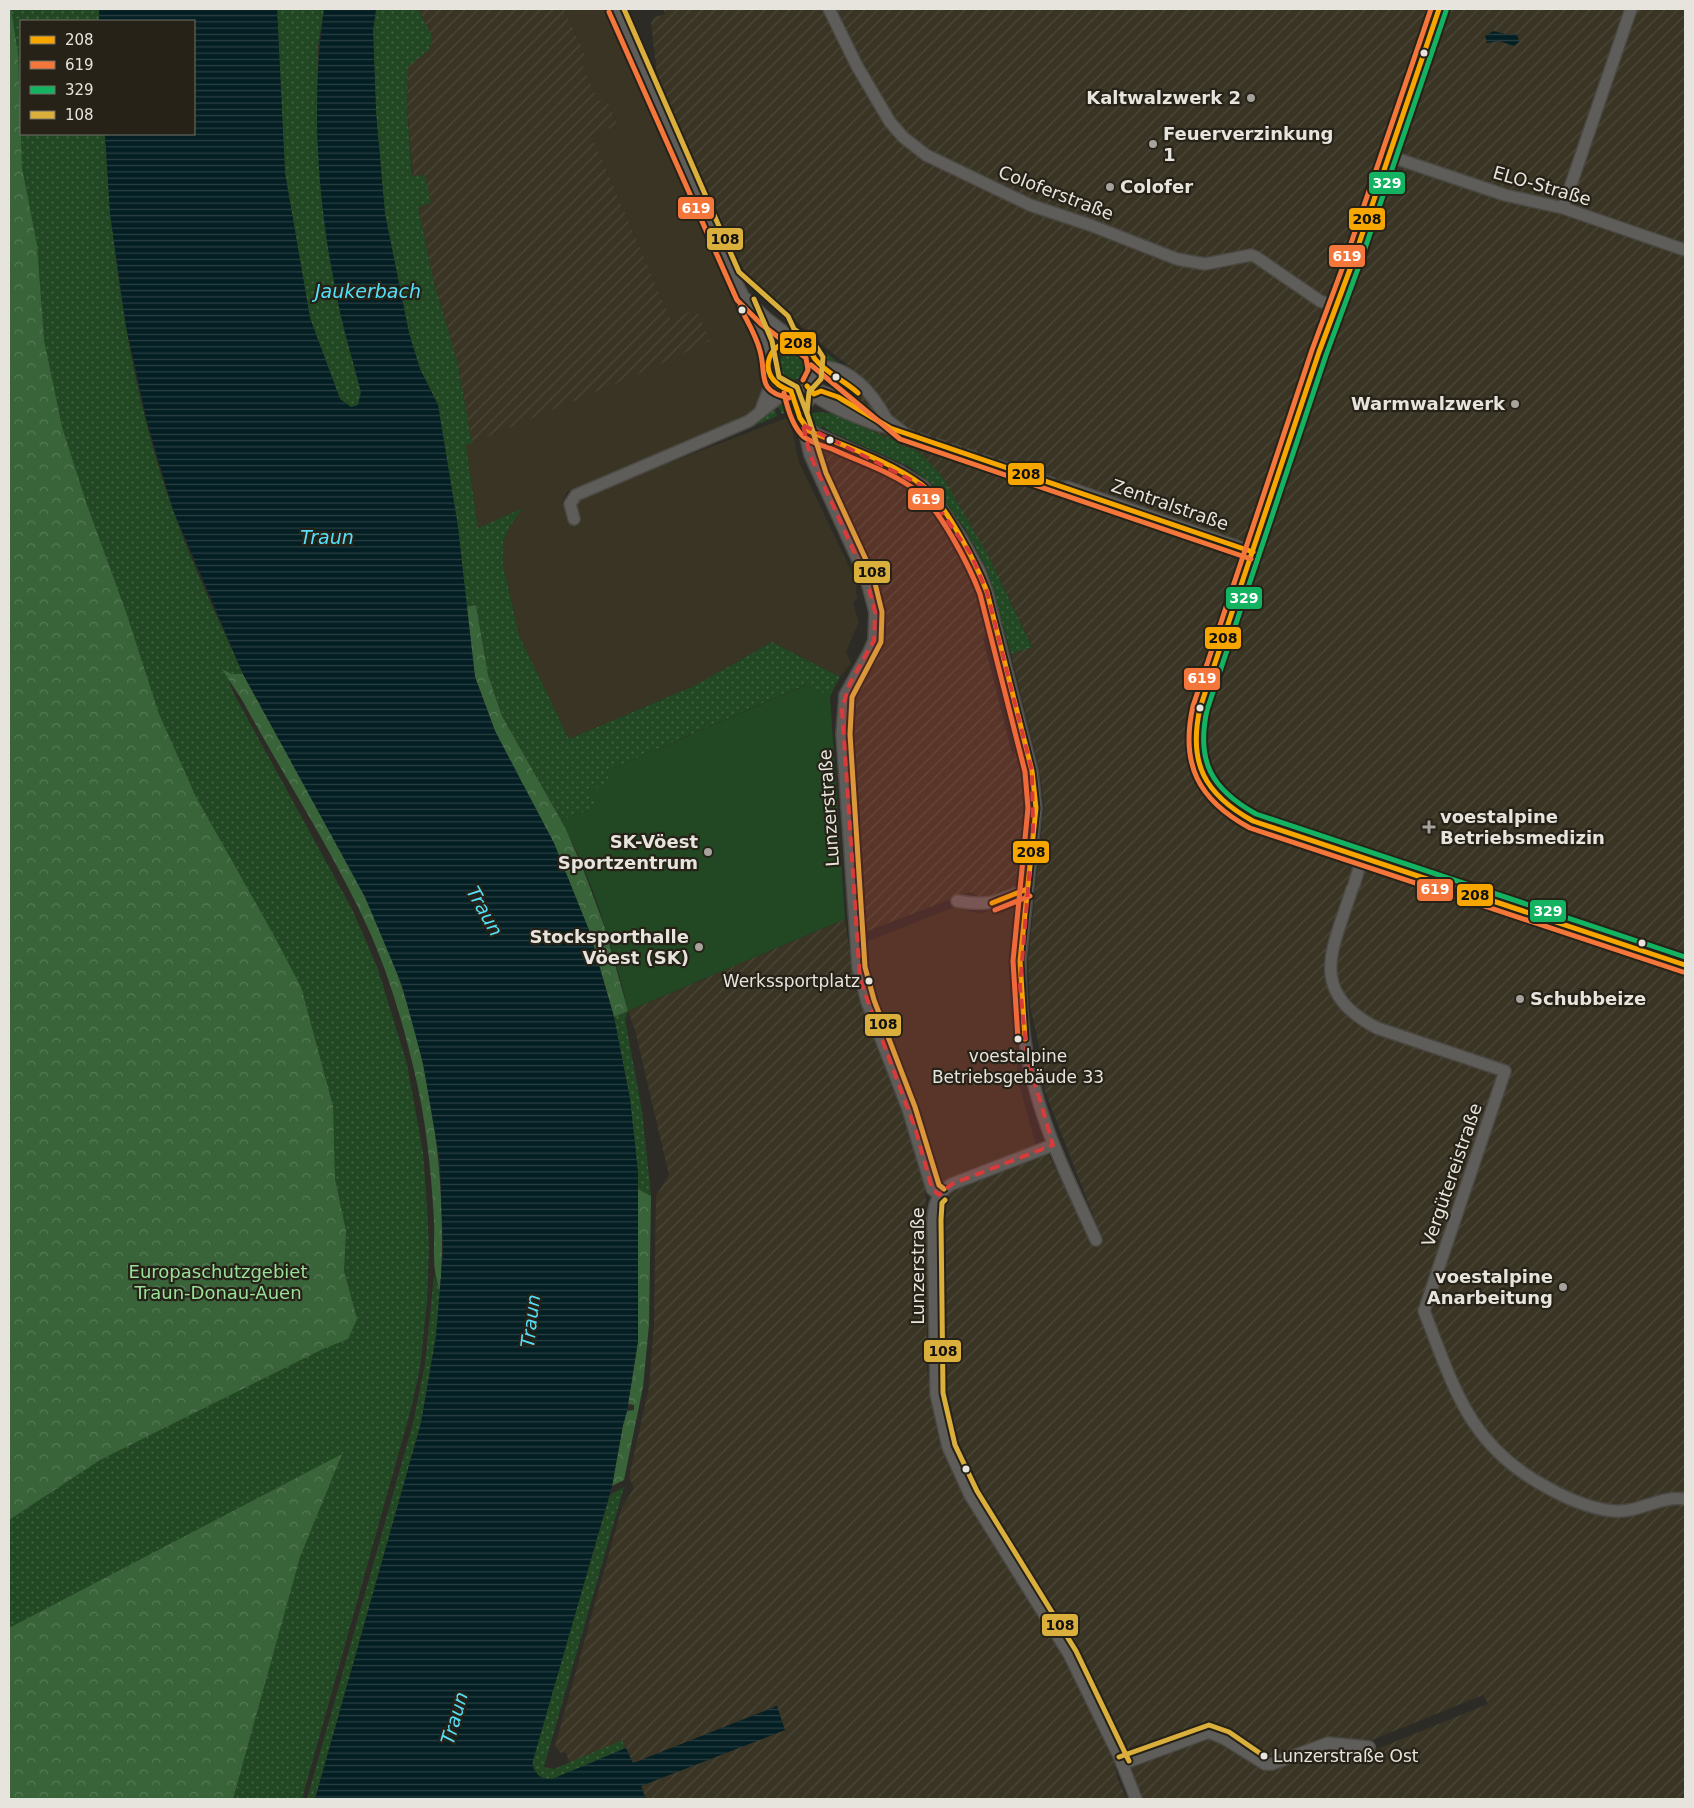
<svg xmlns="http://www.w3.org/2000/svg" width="1694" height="1808" font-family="'DejaVu Sans',sans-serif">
	<defs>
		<pattern id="industrial-furrows" width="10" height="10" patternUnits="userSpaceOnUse" patternTransform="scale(1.25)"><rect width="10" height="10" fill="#393424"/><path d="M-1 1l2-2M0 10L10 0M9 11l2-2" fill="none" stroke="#4c4839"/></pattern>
		<pattern id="green-dots" width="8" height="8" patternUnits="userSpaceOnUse" patternTransform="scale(1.25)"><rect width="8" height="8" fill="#224823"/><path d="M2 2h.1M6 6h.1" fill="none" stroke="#426242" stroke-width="1.8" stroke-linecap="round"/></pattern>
		<pattern id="forest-crowns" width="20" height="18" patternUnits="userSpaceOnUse" patternTransform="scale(1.25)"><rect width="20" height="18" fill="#396339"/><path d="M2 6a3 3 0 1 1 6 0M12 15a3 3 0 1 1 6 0" fill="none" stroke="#567955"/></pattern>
		<pattern id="water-rules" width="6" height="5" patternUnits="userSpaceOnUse" patternTransform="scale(1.25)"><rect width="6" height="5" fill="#041f23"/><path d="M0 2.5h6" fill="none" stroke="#293f42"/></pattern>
	</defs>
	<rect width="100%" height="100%" fill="#2c2b26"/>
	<path fill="#393424" d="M564,9H606L726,286L757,342L763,384L757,408L751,413L567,492L561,504L789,417L799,462L857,583L856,593L858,597L853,603L859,622L846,652L851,663L840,677L772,642L694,686L569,739L519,635L503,564V542L510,526L522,509L478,528L466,445L625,380L671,320L592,136L618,125L606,98L598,102L581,62L587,59Z
		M1009,901L1016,902L1019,905L1020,913L1014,1002L1018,1080L1036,1146L940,1185L936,1180L920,1124L871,995L864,972L863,943L954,907L981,914Z"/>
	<path fill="url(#industrial-furrows)" d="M418,9H564L587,59L581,62L598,101L606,98L618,125L592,136L671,320L696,309L710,341L625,380L472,443L457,360L434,283L418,206L430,202L425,175L413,177L407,109L408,66L430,49L432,36Z
		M663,9H1685V1799H1143L1131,1768L1133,1765L1208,1736L1253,1763L1322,1750L1367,1753L1488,1704L1483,1695L1367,1742L1326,1737L1273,1757L1255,1752L1225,1732L1209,1725L1135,1753L1127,1751L1122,1748L1061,1628L964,1473L945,1416L940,1367L927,1370L938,1433L949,1466L964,1496L1064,1656L1113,1753L1117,1777L1127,1799H646L641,1786L785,1730L776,1706L632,1764L622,1741L570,1763L565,1752L561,1753L555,1746L622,1507L634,1488L629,1477L649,1387L654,1325L656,1196L669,1175L635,1030L628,1011L845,919L855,988L917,1153L925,1187L927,1221V1370L941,1366L938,1219L942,1198L954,1188L1047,1152L1092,1242L1102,1238L1037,1071L1041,1054L1030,1006L1028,961L1044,805L1039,768L1011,654L1032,646L988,555L942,476L917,451L899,445L900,443L829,413L854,370L814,338L744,270L734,254L657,74L651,23L655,17L665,14Z
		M813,440L900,479L916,490L942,517L959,544L972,567L985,604L979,611L987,634L983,639L1012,753L1021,751L1030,799L1021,867L1014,887L982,899L970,892L862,933L849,743L850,714L853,693L869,667L880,642L882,610L872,577L825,476Z"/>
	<path fill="url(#green-dots)" d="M9,9H99V21H21V134H105C112,259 130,390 173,510C192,565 219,620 243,674H232L226,671L233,692L352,909L378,969L407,1064L423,1152L427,1207L429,1246L427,1302L420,1368L411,1409L302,1799H9Z
		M277,9H324L318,46L317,135L339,308L361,392L358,405L351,407L340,399L310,318L285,173Z
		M376,9H418L432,36L430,49L408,67L407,109L412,176L425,175L431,203L418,207L434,283L457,360L472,443L466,445L478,528L523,508L510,526L503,542V564L519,635L569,739L694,686L772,642L840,677L830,696L805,685L607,771L610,783L596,808L561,820L502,716L488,675L476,605L466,607L458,527L438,405L420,369L409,333L385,214L376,113L373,30Z
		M786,321L840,364L839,366L823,358L812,345L794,332Z
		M778 366a14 14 0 1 1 28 0a14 14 0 1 1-28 0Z
		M823,368L828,375L823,384L819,385L816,383Z
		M780,401L788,404L792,411L782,414L776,403Z
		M774,406L777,416L749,428L763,418Z
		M817,412L829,413L900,443V445L918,451L942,476L988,555L1032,647L1011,654L987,569L965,529L933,485L910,467L827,430L823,426L819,429L810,423L807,415Z
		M628,1011L625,1019L642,1111L651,1196L638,1189L630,1099L614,1017Z
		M434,1275L440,1291L436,1336L421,1423L315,1799H307L413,1423L425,1364Z
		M624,1487L544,1767L554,1769L622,1740L625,1748L557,1778C543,1783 532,1774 533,1758L610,1495Z"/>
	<path fill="url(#forest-crowns)" d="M9,9H11L18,54L22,168L37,245L44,340L62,427L87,505L126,612L159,714L196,797L272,932L301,987L333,1106L335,1179L346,1231L344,1271L357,1319L348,1339L323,1349L100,1460L9,1520Z
		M476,605L488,675L502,716L566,829L585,874L605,928L628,1011L614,1017L589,930L495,731L475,677L466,607Z
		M222,669L232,674H243C283,748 326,820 364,895C423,1013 450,1160 440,1291C431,1268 435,1244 434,1220C431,1169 426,1119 414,1070C402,1020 388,972 367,926C331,848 283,775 242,700Z
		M638,1189L651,1196L649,1325L643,1387L624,1480L612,1486L623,1425L627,1411L634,1410V1405L628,1404L638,1341Z
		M342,1454L300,1557L233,1799H9V1628Z"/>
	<path fill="#224823" d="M806,685L830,696L845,919L628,1011C613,946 593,880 561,820L596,808L589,790L610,783L607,771Z"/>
	<path fill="url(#water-rules)" d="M99,9H277L285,173L310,318L340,399L351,407L358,405L361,392C354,364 345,336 339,307C318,210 310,108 324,9H376L373,30L376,113L385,214L409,333L420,369L438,405L458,527L475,677L495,731L554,843L589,930L614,1017L630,1099L638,1171V1341L627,1411L623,1425L612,1486L532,1764C535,1775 541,1779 552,1779L626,1748L633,1763L777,1706L785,1730L641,1786L646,1799H315L421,1423L436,1336L443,1251L440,1163L423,1063L402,985L365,897L243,674L173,510L147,422L126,326L110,214L105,134H194V21H99Z
		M1493,31L1510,35L1517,34L1519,42L1514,46L1499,41L1487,43L1485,36Z"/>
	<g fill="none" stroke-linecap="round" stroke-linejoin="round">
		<path stroke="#484741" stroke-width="11" stroke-dasharray="11 5.5" stroke-linecap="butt" d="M847,383L852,387
			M903,432L1067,487"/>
		<g stroke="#4b4944" stroke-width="14">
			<path id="minor" d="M616,9L719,247L763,337C765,342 767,347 768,352C769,361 766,370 771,379C786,406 827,385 813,354L766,318L744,297
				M829,9L857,66L890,122L903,137L926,155L1030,205L1090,225L1177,259L1205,264L1251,255L1256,257L1320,301L1336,307
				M1432,31L1439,9
				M1428,42L1352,264L1319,352L1200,708C1185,759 1205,799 1253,821L1685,965
				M1389,156L1505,195L1563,208L1685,250
				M1563,208L1631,9
				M768,360C775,346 784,341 799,343
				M827,367C855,371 875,398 887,420
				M810,389L814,394L821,391L838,397
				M791,391L794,404L803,425L810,455L866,578L875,612L874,640L869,652L845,695L842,734L858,968L867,1002L908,1109L932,1189L939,1195
				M843,400L868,414
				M761,410L772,381
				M799,413L814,394C823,405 874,425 890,428
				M886,419L903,432
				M803,425L816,434L899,471L923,486L935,499L962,539L979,570L987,592L1032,771L1036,808L1020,961C1020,1004 1023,1048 1035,1089C1049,1142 1074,1191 1096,1240
				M1067,487L1253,552
				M574,519L570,504L576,495L749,421L777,399L784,390
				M1354,885L1362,858
				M1352,889C1333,949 1306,991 1377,1028L1505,1071L1424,1311C1455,1390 1469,1447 1550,1489C1570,1500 1592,1509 1614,1511C1639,1513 1661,1495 1685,1499
				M957,901C989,907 998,901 1027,889
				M1053,1145L952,1184C937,1193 934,1203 933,1220L936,1394L948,1447L970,1495L1069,1654L1119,1756L1136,1799
				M1122,1764L1209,1732L1225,1739L1265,1764H1272L1328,1743L1369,1747"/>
		</g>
		<use href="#minor" stroke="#5f5d59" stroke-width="11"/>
		<g stroke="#262218" stroke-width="9">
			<path id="bus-1" d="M1439,9L1352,264L1319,352L1200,708C1188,763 1204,794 1253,821L1685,965
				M807,386L814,394L821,391L838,397L890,428L1253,552
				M791,391L800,418L809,431C846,447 890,461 922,485C946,504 976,563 987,592L1032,771L1036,808L1020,961L1025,1039
				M791,391C749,377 772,332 802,344C809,347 811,353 815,359C826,373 845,381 858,393
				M992,903L1027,889"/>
		</g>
		<g stroke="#262218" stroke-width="9">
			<path id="bus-2" d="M1431,9L1345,261L1312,350L1193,706C1180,764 1198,800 1250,828L1683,972
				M609,12L737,300L761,324L806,358L808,370L803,380
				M740,307C747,321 756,335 760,351C767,376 756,391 789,398
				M811,365L900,439L1251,559
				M784,393C787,407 792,427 804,437C812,443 823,446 832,449C860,462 892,472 917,491C940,509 970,567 980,594L1025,772L1028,808L1013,961L1018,1039
				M995,910L1030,896"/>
		</g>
		<g stroke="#262218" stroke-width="9">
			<path id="bus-3" d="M1446,11L1359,266L1326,355L1207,710C1196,761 1211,789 1256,814L1685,957"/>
		</g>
		<g stroke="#262218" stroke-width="9">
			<path id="bus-4" d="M624,9L739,272L788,316L794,329L814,343L823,357L821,379L809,392L807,413L826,473L873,575L882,612L881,642L852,697L850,734L865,967L874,1000L915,1107L939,1185L944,1189
				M754,299L772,341L779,377L797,387L810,422
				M945,1200L942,1203L941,1220L943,1393L955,1445L977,1491L1076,1651L1129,1761
				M1119,1757L1209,1725L1229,1732L1264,1756"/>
		</g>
		<use href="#bus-1" stroke="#f7a600" stroke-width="5"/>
		<use href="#bus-2" stroke="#f5763a" stroke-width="5"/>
		<use href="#bus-3" stroke="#13b361" stroke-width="5"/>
		<use href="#bus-4" stroke="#dbaf3b" stroke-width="5"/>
	</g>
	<path fill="#d83b3a" fill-opacity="0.2" stroke="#d83b3a" stroke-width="4" stroke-dasharray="10 6" stroke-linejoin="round" d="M803,425L923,486L971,554L987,592L1032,771L1033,829L1020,986L1027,1056L1053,1145L952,1184L939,1195L932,1189L916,1131L860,980L842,709L849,685L874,640L875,612L866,578L810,455Z"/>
	<g fill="#e7e4dd" stroke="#262218" stroke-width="2">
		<circle cx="1424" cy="53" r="4.5"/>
		<circle cx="742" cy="310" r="4.5"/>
		<circle cx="836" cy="377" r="4.5"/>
		<circle cx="830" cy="440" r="4.5"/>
		<circle cx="1200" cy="708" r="4.5"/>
		<circle cx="1642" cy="943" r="4.5"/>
		<circle cx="869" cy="981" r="4.5"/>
		<circle cx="1018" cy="1039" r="4.5"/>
		<circle cx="966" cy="1469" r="4.5"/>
		<circle cx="1264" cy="1756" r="4.5"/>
	</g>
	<g fill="#a6a39d" stroke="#262218" stroke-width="2">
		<circle cx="1251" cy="98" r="5"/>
		<circle cx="1153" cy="144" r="5"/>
		<circle cx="1110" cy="187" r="5"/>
		<circle cx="1515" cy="404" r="5"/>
		<path d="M1426.5 819.5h5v5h5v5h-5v5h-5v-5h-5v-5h5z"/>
		<circle cx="708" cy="852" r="5"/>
		<circle cx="699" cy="947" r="5"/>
		<circle cx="1520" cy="999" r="5"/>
		<circle cx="1563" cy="1287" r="5"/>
	</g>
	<g text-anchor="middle" stroke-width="4.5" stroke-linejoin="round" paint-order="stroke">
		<g font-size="17" fill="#e7e4dd" stroke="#262218" text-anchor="end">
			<text x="860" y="987">Werkssportplatz</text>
			<text x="1018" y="1062" text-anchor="middle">voestalpine<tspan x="1018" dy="21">Betriebsgebäude 33</tspan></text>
			<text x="1273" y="1762" text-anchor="start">Lunzerstraße Ost</text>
		</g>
		<g font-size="18" font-weight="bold" fill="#e7e4dd" stroke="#262218" text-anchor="end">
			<text x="1241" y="104">Kaltwalzwerk 2</text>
			<text x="1163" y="140" text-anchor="start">Feuerverzinkung<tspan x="1163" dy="21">1</tspan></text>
			<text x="1120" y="193" text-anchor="start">Colofer</text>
			<text x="1505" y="410">Warmwalzwerk</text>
			<text x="1440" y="823" text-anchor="start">voestalpine<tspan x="1440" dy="21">Betriebsmedizin</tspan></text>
			<text x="698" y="848">SK-Vöest<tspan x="698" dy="21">Sportzentrum</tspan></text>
			<text x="689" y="943">Stocksporthalle<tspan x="689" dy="21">Vöest (SK)</tspan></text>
			<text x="1530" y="1005" text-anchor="start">Schubbeize</text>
			<text x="1553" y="1283">voestalpine<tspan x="1553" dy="21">Anarbeitung</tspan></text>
		</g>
		<g font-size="18" fill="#e7e4dd" stroke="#262218">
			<text transform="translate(1542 186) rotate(16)" y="6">ELO-Straße</text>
			<text transform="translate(1056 193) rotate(21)" y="6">Coloferstraße</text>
			<text transform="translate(1170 505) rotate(19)" y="6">Zentralstraße</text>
			<text transform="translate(829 808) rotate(-94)" y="6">Lunzerstraße</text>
			<text transform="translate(1452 1175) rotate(-71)" y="6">Vergütereistraße</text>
			<text transform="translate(918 1266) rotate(-90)" y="6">Lunzerstraße</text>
		</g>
		<g font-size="18" fill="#99e199" stroke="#262218">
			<text x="218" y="1278">Europaschutzgebiet<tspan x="218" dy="21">Traun-Donau-Auen</tspan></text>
		</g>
		<g font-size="19" font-style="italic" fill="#54dff9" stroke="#262218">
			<text x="368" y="298">Jaukerbach</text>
			<text x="327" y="544">Traun</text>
			<text transform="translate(485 911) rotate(61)" y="7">Traun</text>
			<text transform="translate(530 1321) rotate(-83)" y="7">Traun</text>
			<text transform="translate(454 1718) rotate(-74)" y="7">Traun</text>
		</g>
	</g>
	<g stroke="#262218" stroke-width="2">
		<rect x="1368" y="171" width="38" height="24" rx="5" fill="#13b361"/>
		<rect x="677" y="196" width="38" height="24" rx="5" fill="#f5763a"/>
		<rect x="1348" y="207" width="38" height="24" rx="5" fill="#f7a600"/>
		<rect x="706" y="227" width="38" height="24" rx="5" fill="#dbaf3b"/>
		<rect x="1328" y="244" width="38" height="24" rx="5" fill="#f5763a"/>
		<rect x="779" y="331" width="38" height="24" rx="5" fill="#f7a600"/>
		<rect x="1007" y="462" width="38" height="24" rx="5" fill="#f7a600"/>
		<rect x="907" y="487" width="38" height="24" rx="5" fill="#f5763a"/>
		<rect x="853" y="560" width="38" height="24" rx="5" fill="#dbaf3b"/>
		<rect x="1225" y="586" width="38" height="24" rx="5" fill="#13b361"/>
		<rect x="1204" y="626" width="38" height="24" rx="5" fill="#f7a600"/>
		<rect x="1183" y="667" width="38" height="24" rx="5" fill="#f5763a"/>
		<rect x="1012" y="840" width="38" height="24" rx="5" fill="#f7a600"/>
		<rect x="1416" y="878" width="38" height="24" rx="5" fill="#f5763a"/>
		<rect x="1456" y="883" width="38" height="24" rx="5" fill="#f7a600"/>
		<rect x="1529" y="899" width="38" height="24" rx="5" fill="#13b361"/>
		<rect x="864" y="1013" width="38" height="24" rx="5" fill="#dbaf3b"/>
		<rect x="923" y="1339" width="39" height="24" rx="5" fill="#dbaf3b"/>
		<rect x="1041" y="1613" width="38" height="24" rx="5" fill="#dbaf3b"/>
	</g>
	<g font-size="14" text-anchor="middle" font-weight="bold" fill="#fff">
		<text x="1387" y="188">329</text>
		<text x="696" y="213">619</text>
		<text x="1347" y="261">619</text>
		<text x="926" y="504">619</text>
		<text x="1244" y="603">329</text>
		<text x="1202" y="683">619</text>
		<text x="1435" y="894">619</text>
		<text x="1548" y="916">329</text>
	</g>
	<g font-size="14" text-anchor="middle" font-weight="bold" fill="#111">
		<text x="1367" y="224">208</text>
		<text x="725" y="244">108</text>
		<text x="798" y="348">208</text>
		<text x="1026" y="479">208</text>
		<text x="872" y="577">108</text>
		<text x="1223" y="643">208</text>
		<text x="1031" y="857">208</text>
		<text x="1475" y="900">208</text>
		<text x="883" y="1029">108</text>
		<text x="943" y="1356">108</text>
		<text x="1060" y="1630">108</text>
	</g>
	<rect width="1694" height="1808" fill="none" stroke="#e7e4dd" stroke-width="20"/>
	<rect x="20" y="20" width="175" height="115" fill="#262218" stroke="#737067"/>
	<rect x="30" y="36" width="25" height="8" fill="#f7a600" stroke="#737067"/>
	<text x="65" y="45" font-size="15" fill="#e7e4dd">208</text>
	<rect x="30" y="61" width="25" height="8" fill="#f5763a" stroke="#737067"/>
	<text x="65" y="70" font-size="15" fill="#e7e4dd">619</text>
	<rect x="30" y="86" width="25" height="8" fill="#13b361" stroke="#737067"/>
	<text x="65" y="95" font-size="15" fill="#e7e4dd">329</text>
	<rect x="30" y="111" width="25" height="8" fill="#dbaf3b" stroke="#737067"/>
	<text x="65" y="120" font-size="15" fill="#e7e4dd">108</text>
</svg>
